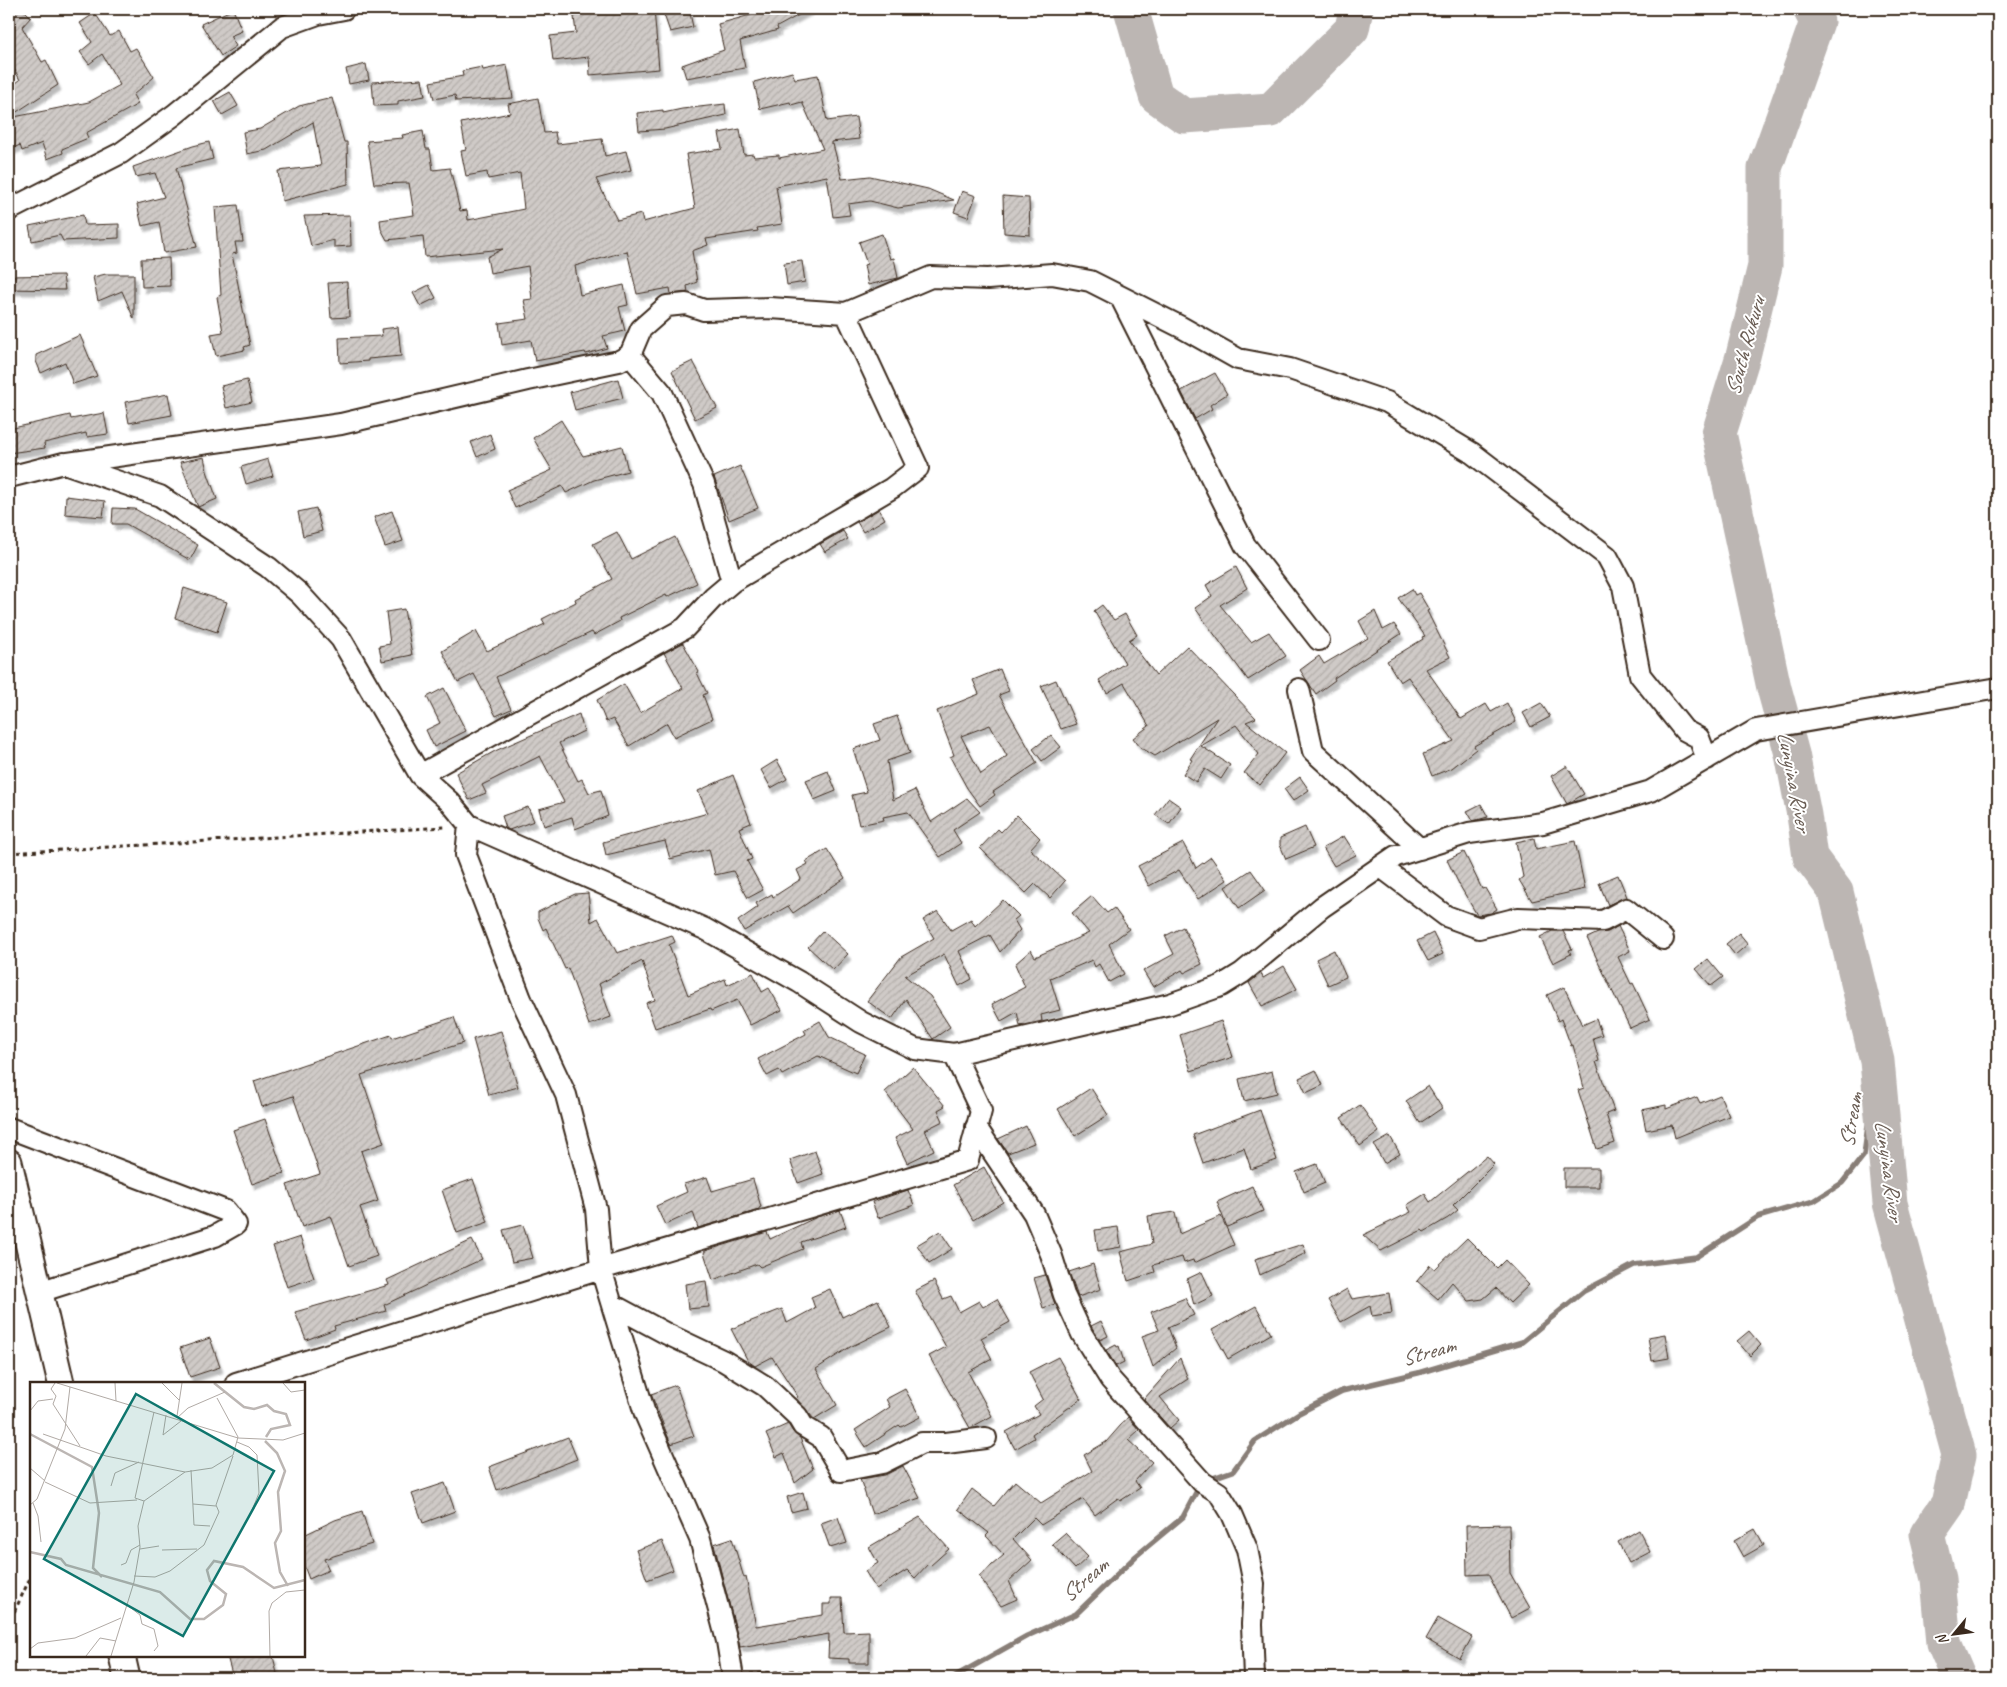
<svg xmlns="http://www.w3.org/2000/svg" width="2007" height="1687" font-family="Caveat,sans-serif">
	<defs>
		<pattern id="building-hatch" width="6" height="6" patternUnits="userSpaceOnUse" patternTransform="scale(1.25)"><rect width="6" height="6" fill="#cfcac7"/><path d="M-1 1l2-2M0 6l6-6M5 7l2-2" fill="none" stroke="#b3aeaa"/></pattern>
		<filter id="shadow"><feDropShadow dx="3" dy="5.5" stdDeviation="1" flood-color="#0004"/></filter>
	</defs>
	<rect width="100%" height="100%" fill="#fff"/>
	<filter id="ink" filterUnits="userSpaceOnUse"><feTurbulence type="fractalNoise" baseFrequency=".02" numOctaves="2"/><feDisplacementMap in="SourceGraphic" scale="10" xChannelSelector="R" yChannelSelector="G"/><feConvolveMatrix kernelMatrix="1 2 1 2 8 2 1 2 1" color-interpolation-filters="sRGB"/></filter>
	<g filter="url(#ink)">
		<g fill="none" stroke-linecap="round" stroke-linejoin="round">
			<path stroke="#887e77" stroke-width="5.5" d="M1207,1480L1233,1471L1255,1441L1299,1413L1342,1391L1418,1373L1522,1342L1584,1291L1634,1265L1696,1257L1758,1217L1814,1201L1842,1183L1864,1155L1877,1061
				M952,1678L1027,1636L1076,1614L1136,1556L1183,1517L1200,1485"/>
			<path stroke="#bcb6b3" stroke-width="35" d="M1131,9L1156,96L1184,116L1271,110L1352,29L1356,9
				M1810,9L1817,22L1765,168V266L1743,356L1719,433L1774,688L1792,754L1804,815L1810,857L1836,892L1877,1061L1890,1203L1959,1455L1948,1504L1927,1534L1938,1579L1944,1643L1959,1678"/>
		</g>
		<path fill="url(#building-hatch)" stroke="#3b2a1e" fill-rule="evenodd" filter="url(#shadow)" d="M9,9H12L14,13L18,9H23L31,17L22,27L42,62L46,60L58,85L9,117V88L20,80L9,59Z
			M233,9L242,31L230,36L236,46L221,56L201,24Z
			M573,9H602V13L633,9H654L659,69L590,75L589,57L553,61L550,36L576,33Z
			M662,9H689L693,27L670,32Z
			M772,9H810L777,27L778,30L740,41L745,68L686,78L682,65L724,50L718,24Z
			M95,13L110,36L119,31L130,51L136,48L154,77L133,95L138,104L86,133L88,138L62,149L63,153L47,159L42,143L22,151L20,145L9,150V118L89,102L120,85L102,54L89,64L80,52L92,42L80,23Z
			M366,64L369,80L349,84L346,69Z
			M507,65L513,98L456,101L455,95L434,99L430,82L463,76L462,71L482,67L483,70Z
			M792,72L795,79L818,75L827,121L856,117L859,139L831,142V145L833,144L842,179L870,176L928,189L954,200L898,208L870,201L848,204L850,215L833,217L827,176L776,186L782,224L757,228L758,231L706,239L708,245L692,251L697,282L687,286L688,292L671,294L670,288L637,294L627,251L575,266L580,295L624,285L628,305L619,307L625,331L603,336L607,348L586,354L585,352L535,361L531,340L502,345L499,323L528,319L524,300L532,299L528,266L490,273L487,257L503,249L425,257L423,236L387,240L381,229L380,220L414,215L409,183L374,184L367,141L403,138L402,135L423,131L426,149H430L433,170L450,168L460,211L467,210L468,220L524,209L520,173L488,179L487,172L466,176L461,151L466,150L461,123L510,113L508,104L538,98L544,133L555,132L557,144L602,139L605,156L626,151L631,170L596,179L617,220L641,214L643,222L695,208L686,154L722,149L719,133L740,129L744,155L753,154L754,157L779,155V158L823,149L802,102L791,105L790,102L760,109L754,82Z
			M422,79L425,96L398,101V105L374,106L372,82Z
			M230,92L238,106L222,115L214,101Z
			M332,98L344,142H347L348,184L282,201L278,171L321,166L313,122L266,150L247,154L243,132L260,129L299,106Z
			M725,104L726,115L665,129L639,131L637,113L663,110V113L682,109Z
			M209,142L213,159L176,168L197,247L164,253L159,222L142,226L137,204L164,197L155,173L136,177L133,167L193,146Z
			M962,191L976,196L968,217L954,212Z
			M1003,196L1029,198L1030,235L1004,233Z
			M238,205L243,242H235L237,253L232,254L250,345L244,347L245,350L216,356L211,334L223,332L217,297L221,295L215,207Z
			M83,215L85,225L119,224V238L63,241L60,235L32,241L29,226Z
			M350,215L351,246L334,247V240L311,246L304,216Z
			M882,234L890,259L894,258L898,278L868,285L864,265L867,264L859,242Z
			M169,258L170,286L142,287L141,259Z
			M802,261L805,282L787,285L784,263Z
			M106,274H134V319L122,291L98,301L93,277Z
			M63,275L65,290L9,289V276Z
			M347,282L349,317L331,318L328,283Z
			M429,285L436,298L420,306L413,293Z
			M398,327L401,356L368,359V361L340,363L339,338L382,336L381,329Z
			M80,335L97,376L73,384L65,362L41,373L36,361V355Z
			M693,361L717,408L695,419L672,371Z
			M1215,373L1227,394L1210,405L1212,409L1195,419L1181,391Z
			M618,379L623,398L575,410L570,392Z
			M247,380L252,402L226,408L221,386Z
			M168,394L172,415L129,423L125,402Z
			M104,413L108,434L87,437L86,433L44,443L45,448L9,453V429L70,415L71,419Z
			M561,420L583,456L622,446L628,471L594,480L566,493L562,486L515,508L507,490L552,470L533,438Z
			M490,434L495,449L477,457L471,442Z
			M204,457L207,471L217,499L198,507L180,462Z
			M268,459L273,476L246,484L241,467Z
			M740,466L758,508L729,520L714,477Z
			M66,496L105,501L103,517L65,514Z
			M113,508L135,509L198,545L190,560L126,524H112Z
			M316,508L322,531L303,536L298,512Z
			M879,509L885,519L863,532L857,522Z
			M392,511L403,541L385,547L374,517Z
			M843,531L848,539L825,552L820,544Z
			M617,532L631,559L675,537L697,583L667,597L666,595L619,618L620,621L594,635L592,632L496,677L511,709L496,716L474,674L458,682L442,651L476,631L487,651L545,624L542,619L576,602L575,599L612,579L593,544Z
			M1236,567L1247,588L1220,605L1251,642L1269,632L1286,656L1248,680L1195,608L1212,596L1206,585Z
			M184,588L227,602L217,632L175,618Z
			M1412,589L1415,595L1419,593L1429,610L1427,611L1450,657L1426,669L1461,719L1486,704L1491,712L1507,703L1516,722L1474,746L1476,749L1452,768L1432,776L1423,754L1454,741L1408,677L1400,682L1387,661L1423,639L1422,637L1425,636L1398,598Z
			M1102,605L1114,620L1125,614L1137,635L1129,640L1156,675L1187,646L1256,718L1246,722L1285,753L1260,785L1244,773L1259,754L1236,725L1201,746L1230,765L1221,779L1205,769L1196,782L1183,774L1192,760L1190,759L1217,718L1155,756L1140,747L1133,738L1149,726L1124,683L1107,693L1099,680L1125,663L1094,611Z
			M404,609L412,655L382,661L379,646L390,644L386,612Z
			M1375,611L1383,630L1394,624L1401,634L1334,678L1335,680L1316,694L1300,670L1319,656L1324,664L1368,638L1359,621Z
			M683,643L699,672L697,673L707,693L703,695L712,719L674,737L667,723L629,746L613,719L606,722L597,700L624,684L640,713L683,688L664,653Z
			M1000,669L1009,691L999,695L1037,763L993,792L995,795L980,806L967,788L950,757L954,755L937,711L979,694L973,680ZM990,725L1007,756L981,774L961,736Z
			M1056,680L1076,724L1061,729L1041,686Z
			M444,688L466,731L434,747L426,730L440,723L427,697Z
			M1541,703L1550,717L1531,727L1523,713Z
			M579,714L584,731L559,743L578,781L582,779L589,793L601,790L608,816L575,829L572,817L544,826L539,809L564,802L540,756L482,785L486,793L469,800L456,773L495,751Z
			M897,716L910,753L887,761L893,800L915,790L931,822L967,798L980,812L953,830L961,843L940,857L908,812L883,817L884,820L859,825L852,795L867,792L853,749L880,740L874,724Z
			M1051,735L1061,747L1042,761L1033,749Z
			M777,760L787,779L771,788L761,770Z
			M1567,766L1584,794L1567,804L1551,776Z
			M828,771L836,791L814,800L806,780Z
			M733,775L751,823L739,828L752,859L747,861L763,890L748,898L733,871L715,875L709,849L670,859L665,841L606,855L603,842L708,813L698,791Z
			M1300,777L1309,790L1293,801L1284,789Z
			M1168,798L1181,807L1169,824L1155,815Z
			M1481,804L1488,817L1473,821L1467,811Z
			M528,807L534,821L509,830L506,828L502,816Z
			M1017,815L1040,838L1030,849L1065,881L1050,898L1035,884L1026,893L980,848L998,829L1001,832Z
			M1305,827L1314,847L1286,859L1280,845V838Z
			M1344,836L1356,855L1334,866L1323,848Z
			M1534,838L1536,849L1575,841L1585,889L1532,901L1519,880L1523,877L1516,842Z
			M1183,843L1196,868L1211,857L1227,880L1198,899L1179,870L1149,886L1138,866Z
			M827,849L845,878L793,913L788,906L744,931L738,921L758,907L756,903L772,894L773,897L801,879L797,870L808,864L806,861Z
			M1464,852L1482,889L1485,888L1497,909L1491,913L1477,915L1460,886L1447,860Z
			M1251,870L1265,890L1239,908L1225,887Z
			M1618,875L1627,897L1608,905L1599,883Z
			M588,893L591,922L598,918L617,953L672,935L675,942L669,945L688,995L725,979L727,985L753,973L762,992L769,988L782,1010L750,1025L737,1000L711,1011L710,1009L655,1028L646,1003L655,1000L642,961L599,984L611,1017L589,1025L568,968L565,969L546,928L543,930L538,918V912L575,894Z
			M1092,896L1107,913L1114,908L1129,929L1109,944L1124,974L1109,982L1099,964L1095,967L1092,960L1050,978L1060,1010L1041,1015L1042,1021L1020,1026L1017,1012L1001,1021L992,1004L1025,987L1015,964L1031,950L1035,957L1089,933L1072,913Z
			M1003,900L1019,916L1014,920L1020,930L1000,952L990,935L959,951L972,979L959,986L944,954L905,976L930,996L950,1027L933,1039L906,999L892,1019L867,1001L901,957L934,938L923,920L938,911L951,930L971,919L975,926Z
			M1618,926L1630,951L1618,957L1631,984L1633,983L1650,1019L1630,1028L1587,938L1598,933L1608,932Z
			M1183,927L1202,964L1184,973L1182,970L1153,987L1143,971L1174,954L1165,936Z
			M823,931L848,954L833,970L808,947Z
			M1552,931H1563L1572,949L1569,950L1571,954L1553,963L1540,937Z
			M1433,933L1443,954L1428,961L1417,941Z
			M1739,933L1748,944L1735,955L1726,944Z
			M1334,950L1346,977L1328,985L1316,959Z
			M1708,959L1723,977L1711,986L1696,969Z
			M1284,966L1297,989L1262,1006L1249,983L1261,973L1263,978Z
			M1564,987L1582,1025L1596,1019L1602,1035L1593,1038L1599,1061L1596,1062L1614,1111L1606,1114L1615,1143L1597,1149L1578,1090L1584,1088L1573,1045L1571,1046L1561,1019L1558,1021L1547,995Z
			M454,1017L463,1043L361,1075L384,1143L361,1151L378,1201L360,1207L377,1256L349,1266L331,1216L302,1227L287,1185L320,1174L293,1096L262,1107L254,1081L391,1035L392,1038Z
			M820,1021L829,1037L865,1054L856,1073L818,1056L782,1075L779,1070L767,1076L758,1059L806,1034L804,1030Z
			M1221,1021L1233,1057L1191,1071L1180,1035Z
			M501,1031L518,1087L489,1095L473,1039Z
			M913,1067L945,1106L938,1110L943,1121L925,1130L934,1150L907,1163L895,1138L913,1129L885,1092Z
			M1316,1070L1323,1085L1306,1093L1299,1078Z
			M1272,1071L1277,1093L1244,1101L1239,1079Z
			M1428,1086L1442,1108L1420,1123L1406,1101Z
			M1091,1088L1108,1115L1075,1136L1058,1109Z
			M1720,1095L1729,1116L1675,1138L1672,1125L1646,1130L1642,1110L1666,1105V1109L1697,1097L1700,1103Z
			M1360,1105L1379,1132L1360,1146L1341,1118Z
			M1260,1110L1277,1160L1251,1169L1244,1148L1203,1163L1193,1135Z
			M265,1119L284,1173L252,1184L233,1130Z
			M1026,1126L1034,1143L1008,1153L998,1139Z
			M1390,1136L1400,1154L1384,1163L1374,1145Z
			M815,1151L823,1174L798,1183L790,1160Z
			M1487,1156L1494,1164L1453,1205L1458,1210L1448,1218L1424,1232L1422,1230L1381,1251L1363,1235L1411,1212L1407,1205L1425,1194L1430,1202Z
			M1317,1164L1325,1183L1304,1192L1296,1172Z
			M984,1167L1003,1202L973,1220L953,1185Z
			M1564,1168H1599V1187H1564Z
			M707,1177L712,1191L753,1179L761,1207L759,1208V1210L698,1228L693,1212L665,1225L656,1206L687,1192L684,1184Z
			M473,1179L488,1222L457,1233L442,1190Z
			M1252,1186L1263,1211L1227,1227L1217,1202Z
			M908,1190L914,1205L878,1218L872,1202Z
			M840,1210L846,1227L801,1242L803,1249L760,1267L757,1264L713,1280L704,1253L705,1251L767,1232L770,1239L817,1217Z
			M1175,1212L1179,1234L1221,1216L1234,1245L1194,1263L1193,1260L1184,1263L1182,1257L1153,1265L1155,1272L1128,1281L1120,1252L1152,1244L1148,1216Z
			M523,1225L533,1258L512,1262L503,1230Z
			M1118,1227L1121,1247L1098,1251L1095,1230Z
			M940,1231L952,1249L929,1263L917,1245Z
			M300,1237L314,1278L287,1287L273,1246Z
			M1467,1238L1497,1268L1505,1260L1529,1285L1510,1303L1496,1288L1483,1299L1469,1301L1452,1282L1438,1299L1417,1281L1430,1265L1435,1269Z
			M472,1240L482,1259L384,1305L386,1311L334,1326L335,1329L306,1340L295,1312L389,1285L387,1280Z
			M1303,1244L1306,1253L1260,1275L1255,1259Z
			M1093,1264L1101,1289L1078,1297L1069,1272Z
			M1202,1272L1213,1296L1194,1305L1187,1279Z
			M1045,1275L1055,1304L1043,1308L1034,1278Z
			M706,1281L709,1307L688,1309L685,1284Z
			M934,1281L943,1299L951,1296L959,1312L979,1301L983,1307L997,1299L1010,1322L981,1338L992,1359L968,1372L992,1416L970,1428L929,1356L946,1347L915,1291Z
			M830,1289L842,1317L878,1300L891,1327L850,1347L816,1369L837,1405L814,1419L796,1398L798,1397L772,1357L755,1366L748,1361L731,1329L782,1309L787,1323L815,1308L811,1297Z
			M1347,1289L1352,1299L1389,1293L1392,1313L1372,1316L1370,1306L1341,1322L1328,1300Z
			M1185,1298L1194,1315L1168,1327L1176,1348L1153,1367L1142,1336L1159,1330L1151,1312Z
			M1256,1306L1271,1334L1228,1359L1212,1330Z
			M1101,1321L1108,1336L1100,1340L1091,1326Z
			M1749,1331L1761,1345L1750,1356L1737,1341Z
			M1665,1334L1669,1358L1652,1361L1648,1337Z
			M210,1338L220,1367L190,1377L180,1348Z
			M1116,1345L1117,1347L1119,1346L1124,1362L1116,1366L1106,1350Z
			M1058,1357L1081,1399L1032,1434L1034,1438L1015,1449L1006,1432L1039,1414L1034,1406L1043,1399L1029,1372Z
			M1180,1358L1188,1379L1160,1397L1179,1420L1170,1428L1144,1399Z
			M676,1385L694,1436L671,1444L651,1394Z
			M905,1389L920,1417L901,1427L899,1425L866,1447L855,1430L890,1407L886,1399Z
			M1128,1417L1139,1430L1128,1440L1152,1462L1135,1481L1140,1488L1120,1501L1118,1498L1095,1515L1083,1499L1041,1525L1034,1518L1013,1539L1032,1560L1009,1581L1017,1599L1001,1606L979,1576L1004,1555L986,1536L989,1533L958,1509L972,1489L994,1506L1015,1481L1041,1503L1092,1471L1084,1455L1106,1442Z
			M788,1424L793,1432L800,1438L813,1469L795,1483L784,1453L776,1457L766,1434Z
			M568,1437L577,1459L497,1490L489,1467Z
			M903,1466L920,1498L872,1514L860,1479L885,1475Z
			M445,1483L455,1511L423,1523L412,1494Z
			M803,1492L807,1508L791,1512L787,1497Z
			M362,1511L372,1544L324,1559L329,1570L309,1579L304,1566V1535L335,1520Z
			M838,1517L847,1543L830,1548L821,1523Z
			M920,1517L949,1549L930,1566L928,1564L915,1578L907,1570L876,1589L865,1571L878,1563L869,1547Z
			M1509,1524L1510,1573L1530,1608L1511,1618L1488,1574L1467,1575L1466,1525Z
			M1755,1529L1764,1545L1743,1557L1734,1541Z
			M1639,1530L1650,1552L1629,1563L1618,1542Z
			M1065,1533L1088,1557L1075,1569L1052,1544Z
			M732,1538L744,1578L746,1577L756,1626L823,1615V1604H831V1598H842L844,1632L869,1631V1663H849V1659L828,1658L829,1634L764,1645V1643L740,1647L714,1544Z
			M662,1541L673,1570L647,1580L636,1550Z
			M1438,1618L1472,1637L1460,1659L1426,1639Z
			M227,1656H273L278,1678H233Z"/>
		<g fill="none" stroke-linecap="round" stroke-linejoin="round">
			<g stroke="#3b2a1e" stroke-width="24">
				<path id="minor" d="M9,210L121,153L174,115L282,27L318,14L344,9
					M1121,298L1245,545L1319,640
					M630,355L662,393L704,484L732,582
					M68,463L341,424L528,380L619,361L630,355L641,329L667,306L686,304L704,310L770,308L846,313L931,277L988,279L1052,274L1090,281L1181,327L1238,359L1290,369L1387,402L1472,453L1607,556L1623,586L1640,675L1684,730L1699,738L1707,759
					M9,477L64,463L160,496L268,567L300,594L341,639L420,775L450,802L469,825L705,929L799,982L861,1022L915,1049L954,1054L1170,1004L1221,986L1242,973L1322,907L1396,856L1469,833L1543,823L1651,791L1756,730L1998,688
					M1299,689L1313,751L1420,849
					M420,775L685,628L713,598L732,582L892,488L918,468L846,313
					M469,825L466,855L521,999L566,1095L596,1209L601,1269L645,1414L700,1539L727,1641L733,1678
					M1381,867L1446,916L1479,928L1518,918L1603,921L1626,909L1663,939
					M976,1127L1034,1214L1051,1254L1064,1295L1082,1334L1110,1379L1202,1482L1219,1493L1232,1514L1247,1549L1254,1584L1252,1624L1254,1678
					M9,1128L226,1211L236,1224L215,1236L39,1292
					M613,1305L667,1334L724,1361L765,1386L797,1416L803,1426L821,1437L841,1471L882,1463L922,1443H946L986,1438
					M236,1383L601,1269L968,1160L981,1111L954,1054"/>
			</g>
			<g stroke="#3b2a1e" stroke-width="29">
				<path id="major" d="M9,1162L61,1383
					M122,1656L127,1678"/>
			</g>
			<path stroke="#3b2a1e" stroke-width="3" stroke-dasharray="4 4" stroke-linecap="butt" d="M9,853L445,827
				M9,1635L11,1619L31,1576
				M750,1674L792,1671L841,1677L851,1674L850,1678"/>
			<use href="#minor" stroke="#fff" stroke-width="20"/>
			<use href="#major" stroke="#fff" stroke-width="25"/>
		</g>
	</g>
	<g text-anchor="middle" stroke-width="4" stroke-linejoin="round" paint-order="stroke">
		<g font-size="22" font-style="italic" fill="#685b52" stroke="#fff">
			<text transform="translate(1744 346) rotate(-75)" y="8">South Rukuru</text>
			<text transform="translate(1795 781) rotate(79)" y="8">Lunyina River</text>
			<text transform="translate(1850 1120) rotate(-80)" y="8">Stream</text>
			<text transform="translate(1890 1170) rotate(82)" y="8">Lunyina River</text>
			<text transform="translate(1428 1351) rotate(-15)" y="8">Stream</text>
			<text transform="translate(1084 1579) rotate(-41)" y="8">Stream</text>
		</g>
	</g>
	<g transform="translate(30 1382)">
		<rect width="275" height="275" fill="#fff"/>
		<path fill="none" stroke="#bcb6b3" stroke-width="2.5" d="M184,1L214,25L224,27L237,23L244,29L256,32L260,43L241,47L236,55M0,52L62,85L69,131L63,186L72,195M235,59L247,71L255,89L248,110L251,149L245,161L250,190L258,204M0,170L31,177L36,183L130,210L160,237H174L193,223L196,212L180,199L177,188L184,179L213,185L244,206L275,198"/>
		<path fill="none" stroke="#b1aaa5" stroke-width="1" d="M25,1L21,7L26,14L23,22L50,64M27,1L208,56L253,58L275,51M85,1L86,19M132,1L149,18M253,1L261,10L275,8M0,29L8,19L23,17M136,33L133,53L151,39M147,34L152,1M147,36L158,26L195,10M13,52L76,74L155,90M207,60L219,65L227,73L229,111L222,128M0,86L15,99M161,88L164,143L180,144M15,100L60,121L107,118M81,104L85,91L109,80M114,119L105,116L124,30M3,121L8,134L11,160M163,122L186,124M0,123L7,117L35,47L40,5M110,167L129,164M132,168L167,167M91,183L96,181L101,168L110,163M104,194L125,195L140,189L174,163L189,130L186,123L203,74M97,223L110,233L112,242L124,247L128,264L124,269M0,267L8,261L45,256L91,236M56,274L70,256L86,259M81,274L104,200L110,165L108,144L114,119L155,90L182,86L203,73L208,55L187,16M240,274L239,229L242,221L256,210L275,208"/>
		<path fill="#0f766e" fill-opacity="0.15" stroke="#0f766e" stroke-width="2.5" d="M106,12L244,89L153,254L14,177Z"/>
		<rect width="275" height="275" fill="none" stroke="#3b2a1e" stroke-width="2.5"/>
	</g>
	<rect width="2007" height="1687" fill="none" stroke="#fff" stroke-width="30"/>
	<rect x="15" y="15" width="1977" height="1657" fill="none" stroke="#3b2a1e" stroke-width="2" filter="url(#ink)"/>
	<g transform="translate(1954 1634) rotate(241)" stroke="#ffffff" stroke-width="4" paint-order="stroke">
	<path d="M0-4L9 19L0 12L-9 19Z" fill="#3b2a1e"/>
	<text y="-8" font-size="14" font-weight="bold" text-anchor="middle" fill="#3b2a1e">N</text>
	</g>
</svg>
